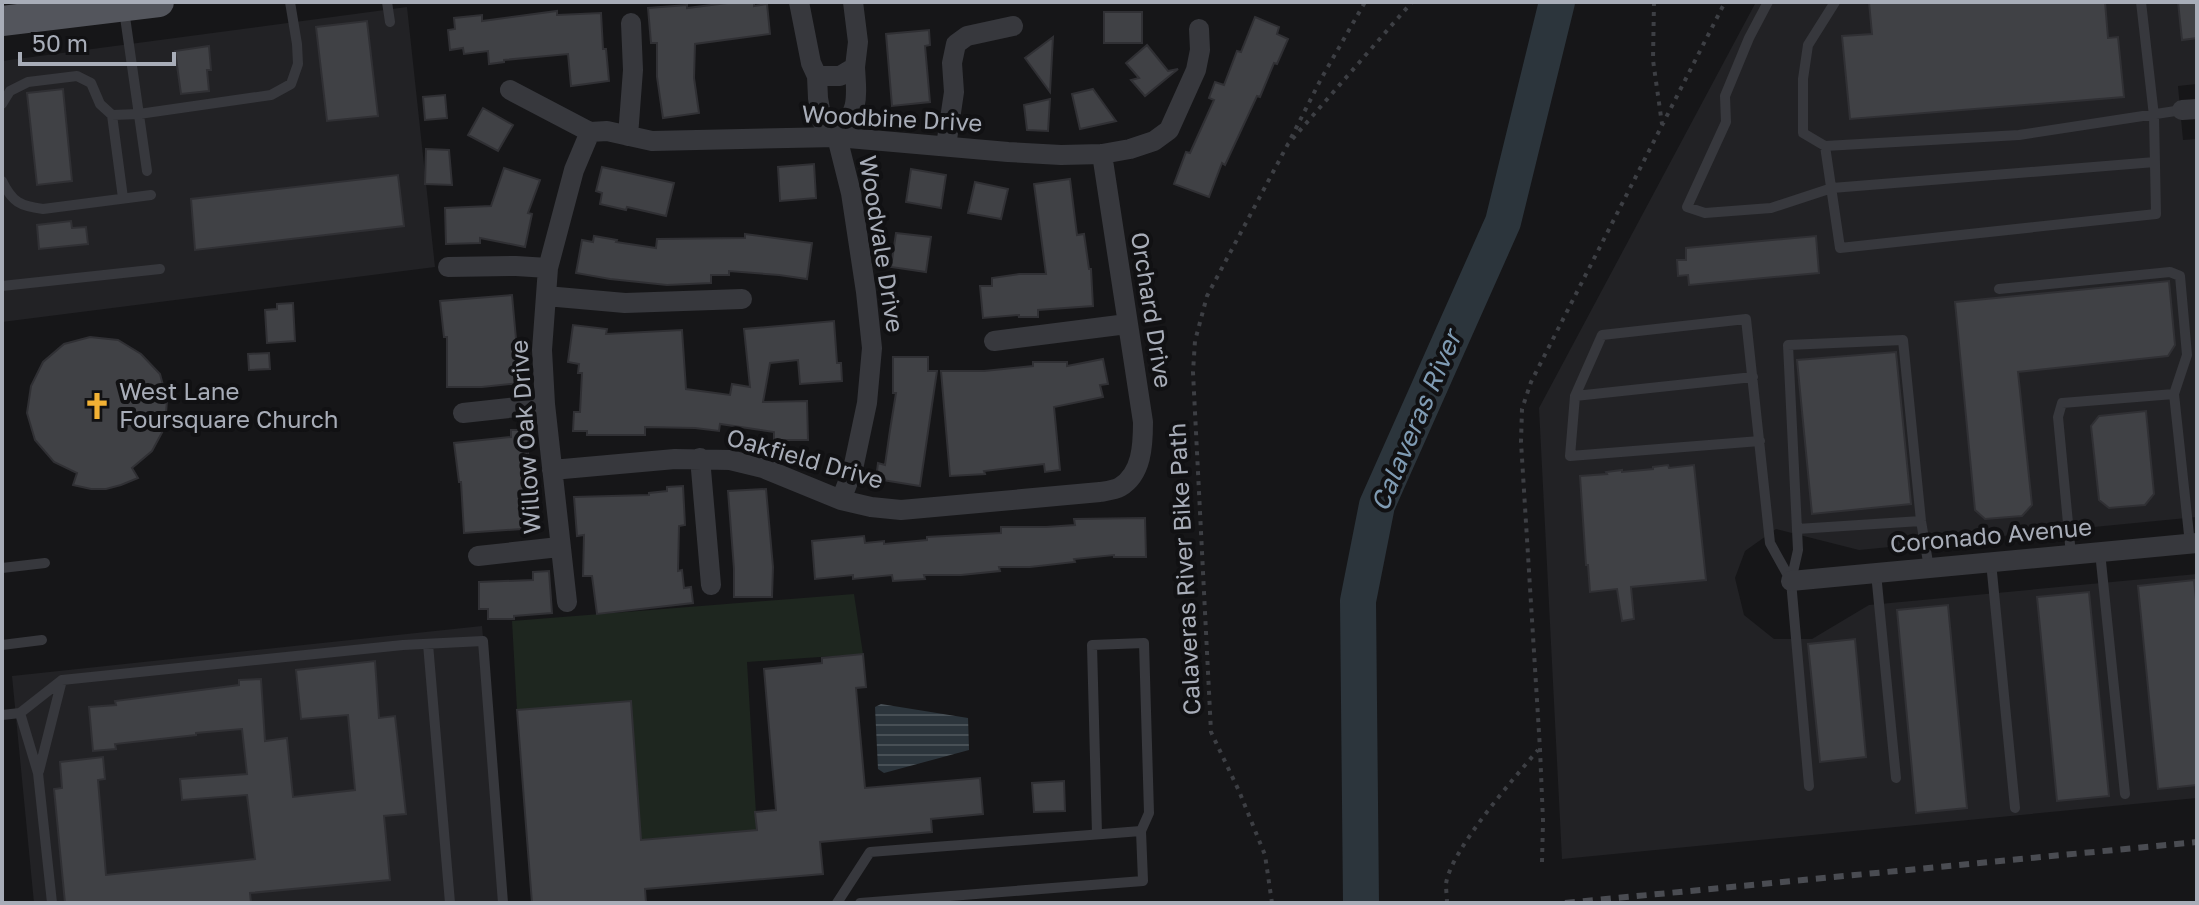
<svg xmlns="http://www.w3.org/2000/svg" width="2199" height="905" font-family="'Golos Text',sans-serif">
	<defs>
		<pattern id="water-rules" width="6" height="5" patternUnits="userSpaceOnUse" patternTransform="scale(2)"><rect width="6" height="5" fill="#2c353c"/><path d="M0 2.5h6" fill="none" stroke="#485056"/></pattern>
	</defs>
	<rect width="100%" height="100%" fill="#161618"/>
	<path fill="#222225" d="M1756,2H2197V84L2178,86L2183,140L2197,139V517L1859,550L1776,529L1745,551L1735,578L1744,615L1774,639H1812L1869,605L2197,574V798L1562,859L1539,408Z
		M407,7L435,267L2,322V61Z
		M482,626L506,903H34L12,676Z"/>
	<path fill="#1e261f" d="M854,594L863,654L747,662L757,830L641,841L631,701L517,710L512,621Z"/>
	<path fill="url(#water-rules)" d="M881,704L968,718L969,750L884,773L878,769L875,707Z"/>
	<g fill="none" stroke-linecap="round" stroke-linejoin="round">
		<path stroke="#2c353c" stroke-width="36" d="M1361,903L1358,601L1377,505L1503,222L1557,2"/>
	</g>
	<path fill="#404145" stroke="#303034" stroke-width="2" d="M735,2H754V6L767,4L770,34L695,44L694,78L699,113L663,118L657,77V43H651L648,8L687,5V8Z
		M1869,2H2105L2108,38L2118,37L2124,97L1850,119L1842,36L1872,34Z
		M2178,2H2197V38L2182,40Z
		M557,11V15L601,13L603,49H606L609,81L571,86L568,54L504,60V62L489,64L488,51L464,54L463,48L450,50L448,30L455,29L454,18L482,15V21Z
		M1104,12H1142V43H1104Z
		M1255,17L1279,27L1277,34L1288,39L1277,64L1274,63L1260,97L1257,96L1225,165L1222,163L1209,197L1174,184L1186,152L1190,153L1214,100L1209,98L1215,82L1224,85L1237,51L1241,52Z
		M367,21L378,116L327,121L316,27Z
		M929,30L930,45L925,46L930,102L892,106L886,34Z
		M1053,37L1050,92L1025,58Z
		M1147,45L1168,71L1178,69L1145,96L1131,80L1139,78L1126,63Z
		M209,46L211,70H207L209,91L181,94L175,51Z
		M63,89L72,181L37,185L27,93Z
		M1093,89L1116,121L1080,129L1072,94Z
		M445,95L447,118L425,120L423,97Z
		M1050,99L1048,131L1027,130L1024,105Z
		M483,108L513,125L498,151L468,135Z
		M426,149L449,150L452,185L425,184Z
		M814,164L816,198L780,201L778,167Z
		M602,167L674,183L666,216L627,207L626,210L600,204L602,193L596,191Z
		M504,168L540,180L528,213L532,214L525,247L480,238V243L446,244L445,208L491,206Z
		M911,169L946,175L941,208L906,202Z
		M398,175L404,226L195,250L191,199Z
		M1070,179L1077,235L1084,234L1089,269H1091L1093,306L1038,310V317H1019V315L983,318L980,286H992V278L1019,274H1046L1034,184Z
		M975,182L1008,189L1001,219L968,213Z
		M71,221L72,228L86,227L88,244L39,249L37,225Z
		M896,233L931,237L926,272L891,267Z
		M745,234L812,243L807,279L779,275L729,271V275H711V283L667,285L610,279L576,273L582,240L593,242L594,236L617,240L616,242L656,248L657,239L745,238Z
		M1816,236L1819,273L1689,285L1688,275L1678,276L1677,260H1686V248Z
		M2169,281L2175,345L2168,356L2018,372L2032,505L2022,516L1985,519L1975,510L1955,302Z
		M512,295L520,383L482,387H447V337H444L440,301Z
		M293,303L295,341L267,343L265,310L277,309V304Z
		M834,321L837,363H841L842,381L800,384L798,360L770,363L763,402L807,401L808,440H774V432L720,424L719,431L695,428L645,427V435H587V431H573L574,412H580L582,373H578L579,364L568,362L573,325L607,329L606,334L682,330L686,389L730,395L732,384L750,387L744,329Z
		M90,337L118,340L141,354L160,374L167,400L165,427L152,451L132,468L138,478L121,485L106,489H91L73,485L77,473L54,462L35,440L27,413L31,386L43,362L64,344Z
		M1896,352L1911,504L1812,514L1797,360Z
		M269,353L270,369L249,370L248,354Z
		M893,357H928V371H937L920,486L876,479L878,463L885,465L890,430L896,393H893Z
		M1103,359L1108,384L1100,385L1103,397L1054,407L1060,470L1045,472L1044,464L984,471L985,474L950,476L941,371H984L1033,366V362H1067V366Z
		M2146,411L2154,494L2145,505L2109,508L2099,500L2091,426L2099,416Z
		M511,430H528V494H533L536,528L464,533L461,482H459L454,443L511,437Z
		M1668,465L1669,468L1694,465L1706,580L1631,587L1634,619L1622,621L1617,589L1590,592L1588,565H1586L1580,476L1607,474L1606,472L1622,470V472L1653,469V467Z
		M683,486L685,525L679,526L678,571L682,570L684,588L691,587L693,603L597,614L592,576H583L584,535L577,536L574,497L649,495V493L667,491V487Z
		M766,489L773,567L772,597H734V569L728,491Z
		M1145,518L1146,557H1114V555L1074,559L1075,562L1030,567H999L1000,571L961,575H924L925,579L893,581L892,575L853,579V575L815,579L812,541L864,536L865,543L884,541V544L927,540V537L1001,533V527H1046L1075,525L1074,519Z
		M549,571L552,613L514,616V619H488V609H479V582L533,580V572Z
		M2194,580L2197,609V785L2158,789L2138,586Z
		M2089,592L2109,796L2057,801L2037,597Z
		M1948,605L1967,808L1916,813L1897,610Z
		M1855,639L1866,757L1820,762L1808,644Z
		M863,654L866,687L856,688L865,788L980,778L983,814L931,819L932,832L820,842L823,874L645,889L646,903H532L517,710L631,701L641,840L757,830L755,812L776,810L764,669L822,663V658Z
		M375,661L379,718L395,716L406,814L384,816L390,880L250,893L251,903H65L54,789L62,788L60,762L103,757L105,779L98,780L106,875L255,859L247,795L182,800L180,779L247,774L242,729L196,733V735L115,744L116,749L93,751L89,707L116,705L115,701L239,685V680L261,679L265,741L287,738L293,797L355,790L348,715L301,719L296,670Z
		M1064,781L1065,811L1034,812L1032,783Z"/>
	<g fill="none" stroke-linecap="round" stroke-linejoin="round">
		<path stroke="#3d3f44" stroke-width="4" stroke-dasharray="4 6" stroke-linecap="butt" d="M1654,2L1653,60L1662,124
			M1291,138L1321,79L1365,2
			M1542,862L1543,821L1540,749L1521,442L1522,409L1531,382L1725,2
			M1272,903L1265,855L1239,791L1211,732L1193,372L1195,341L1207,296L1288,144L1412,2
			M1447,903C1447,897 1446,890 1446,884C1450,851 1515,777 1538,750"/>
		<path stroke="#37383d" stroke-width="10" d="M387,2L390,22
			M1768,2L1749,38L1725,96L1726,122L1687,207L1705,213L1771,208L1832,188L2155,162
			M1835,2L1808,45L1803,79V133L1825,146L2019,135L2182,110
			M124,10L147,171
			M2,104L10,91L28,82L77,76L91,83L100,104L112,115L139,114L271,95L291,84L298,64L297,44L290,2
			M112,115L123,198
			M1825,146L1840,248L2156,214L2154,116L2141,2
			M2,181C12,202 20,206 43,209L151,195
			M2,286L160,269
			M1999,289L2170,272L2180,276L2187,355L2174,394
			M1575,396L1753,377
			M1760,441L1570,456L1575,396L1602,335L1746,319L1770,543L1791,581
			M1797,529L1921,521
			M2100,552L2125,794
			M2071,555L2058,417L2062,403L2174,394L2190,544
			M1991,562L2015,808
			M2,568L45,563
			M1876,573L1896,778
			M428,644L450,903
			M2,645L42,640
			M20,713L38,773L52,903
			M2,715L20,713L62,680L403,645L483,641L503,903
			M39,771L62,680
			M1809,786L1791,581L1798,550L1788,345L1903,340L1921,521L1929,568
			M1097,834L1092,645L1144,643L1149,813L1141,831
			M837,903L870,852L1141,831L1143,881L860,903"/>
		<path stroke="#37383d" stroke-width="20" d="M799,2L811,63L817,76H840L855,67L858,42L853,2
			M817,76L818,98L822,121L837,137L851,193L866,292L872,348L867,403L853,469L841,500
			M510,90L590,132L607,131L652,141L837,137L1008,152L1061,155L1102,154L1130,149L1154,141L1169,130L1196,70L1200,50L1199,29
			M2182,110L2197,109
			M628,136L633,70L631,23
			M837,137C859,110 857,100 855,67
			M946,146L954,92L952,63L956,44L967,36L1013,26
			M448,267L516,266L548,268
			M546,296L625,303L742,299
			M994,341L1127,324
			M463,413L545,404
			M700,458L711,585
			M552,470L675,459L730,460L763,468L841,500L871,507L901,510L1100,492C1106,491 1115,490 1120,487C1142,474 1143,445 1143,422L1102,154
			M478,556L559,547
			M1791,581L2197,543
			M567,602L545,404L542,350L548,268L574,170L590,132"/>
		<path stroke="#53555c" stroke-width="30" d="M2,21L159,2"/>
		<path stroke="#4a4c52" stroke-width="6" stroke-dasharray="10 8" stroke-linecap="butt" d="M1565,903L2197,842"/>
	</g>
	<defs>
		<g id="church-bare" transform="scale(2.16)"><path d="M-1.2-6h2.4v3.5h3.3v2.4h-3.3V6h-2.4V-.1h-3.3v-2.4h3.3Z" fill="#f2b134" stroke="#111113" stroke-width="2.5" paint-order="stroke"/></g>
	</defs>
	<g fill-rule="evenodd">
		<use href="#church-bare" x="97" y="406"/>
	</g>
	<g text-anchor="middle" stroke-width="8" stroke-linejoin="round" paint-order="stroke">
		<g font-size="24" fill="#a8adb8" stroke="#111113">
			<text transform="translate(892 119) rotate(3)" y="8">Woodbine Drive</text>
			<text transform="translate(881 244) rotate(81)" y="8">Woodvale Drive</text>
			<text transform="translate(1151 310) rotate(81)" y="8">Orchard Drive</text>
			<text transform="translate(526 437) rotate(-94)" y="8">Willow Oak Drive</text>
			<text transform="translate(805 459) rotate(16)" y="8">Oakfield Drive</text>
			<text transform="translate(1991 536) rotate(-5)" y="8">Coronado Avenue</text>
			<text transform="translate(1185 569) rotate(-93)" y="8">Calaveras River Bike Path</text>
		</g>
		<g font-size="24" fill="#a8adb8" stroke="#111113" text-anchor="start">
			<text x="119" y="400">West Lane<tspan x="119" dy="28">Foursquare Church</tspan></text>
		</g>
		<g font-size="26" font-style="italic" fill="#7f9bb3" stroke="#111113">
			<text transform="translate(1416 421) rotate(-67)" y="9">Calaveras River</text>
		</g>
	</g>
	<rect width="2199" height="905" fill="none" stroke="#a8adb8" stroke-width="8"/>
	<path d="M20 52v12h154v-12" fill="none" stroke="#a8adb8" stroke-width="4"/>
	<text x="32" y="52" font-size="24" fill="#a8adb8" stroke="#111113" stroke-width="6" paint-order="stroke">50 m</text>
</svg>
